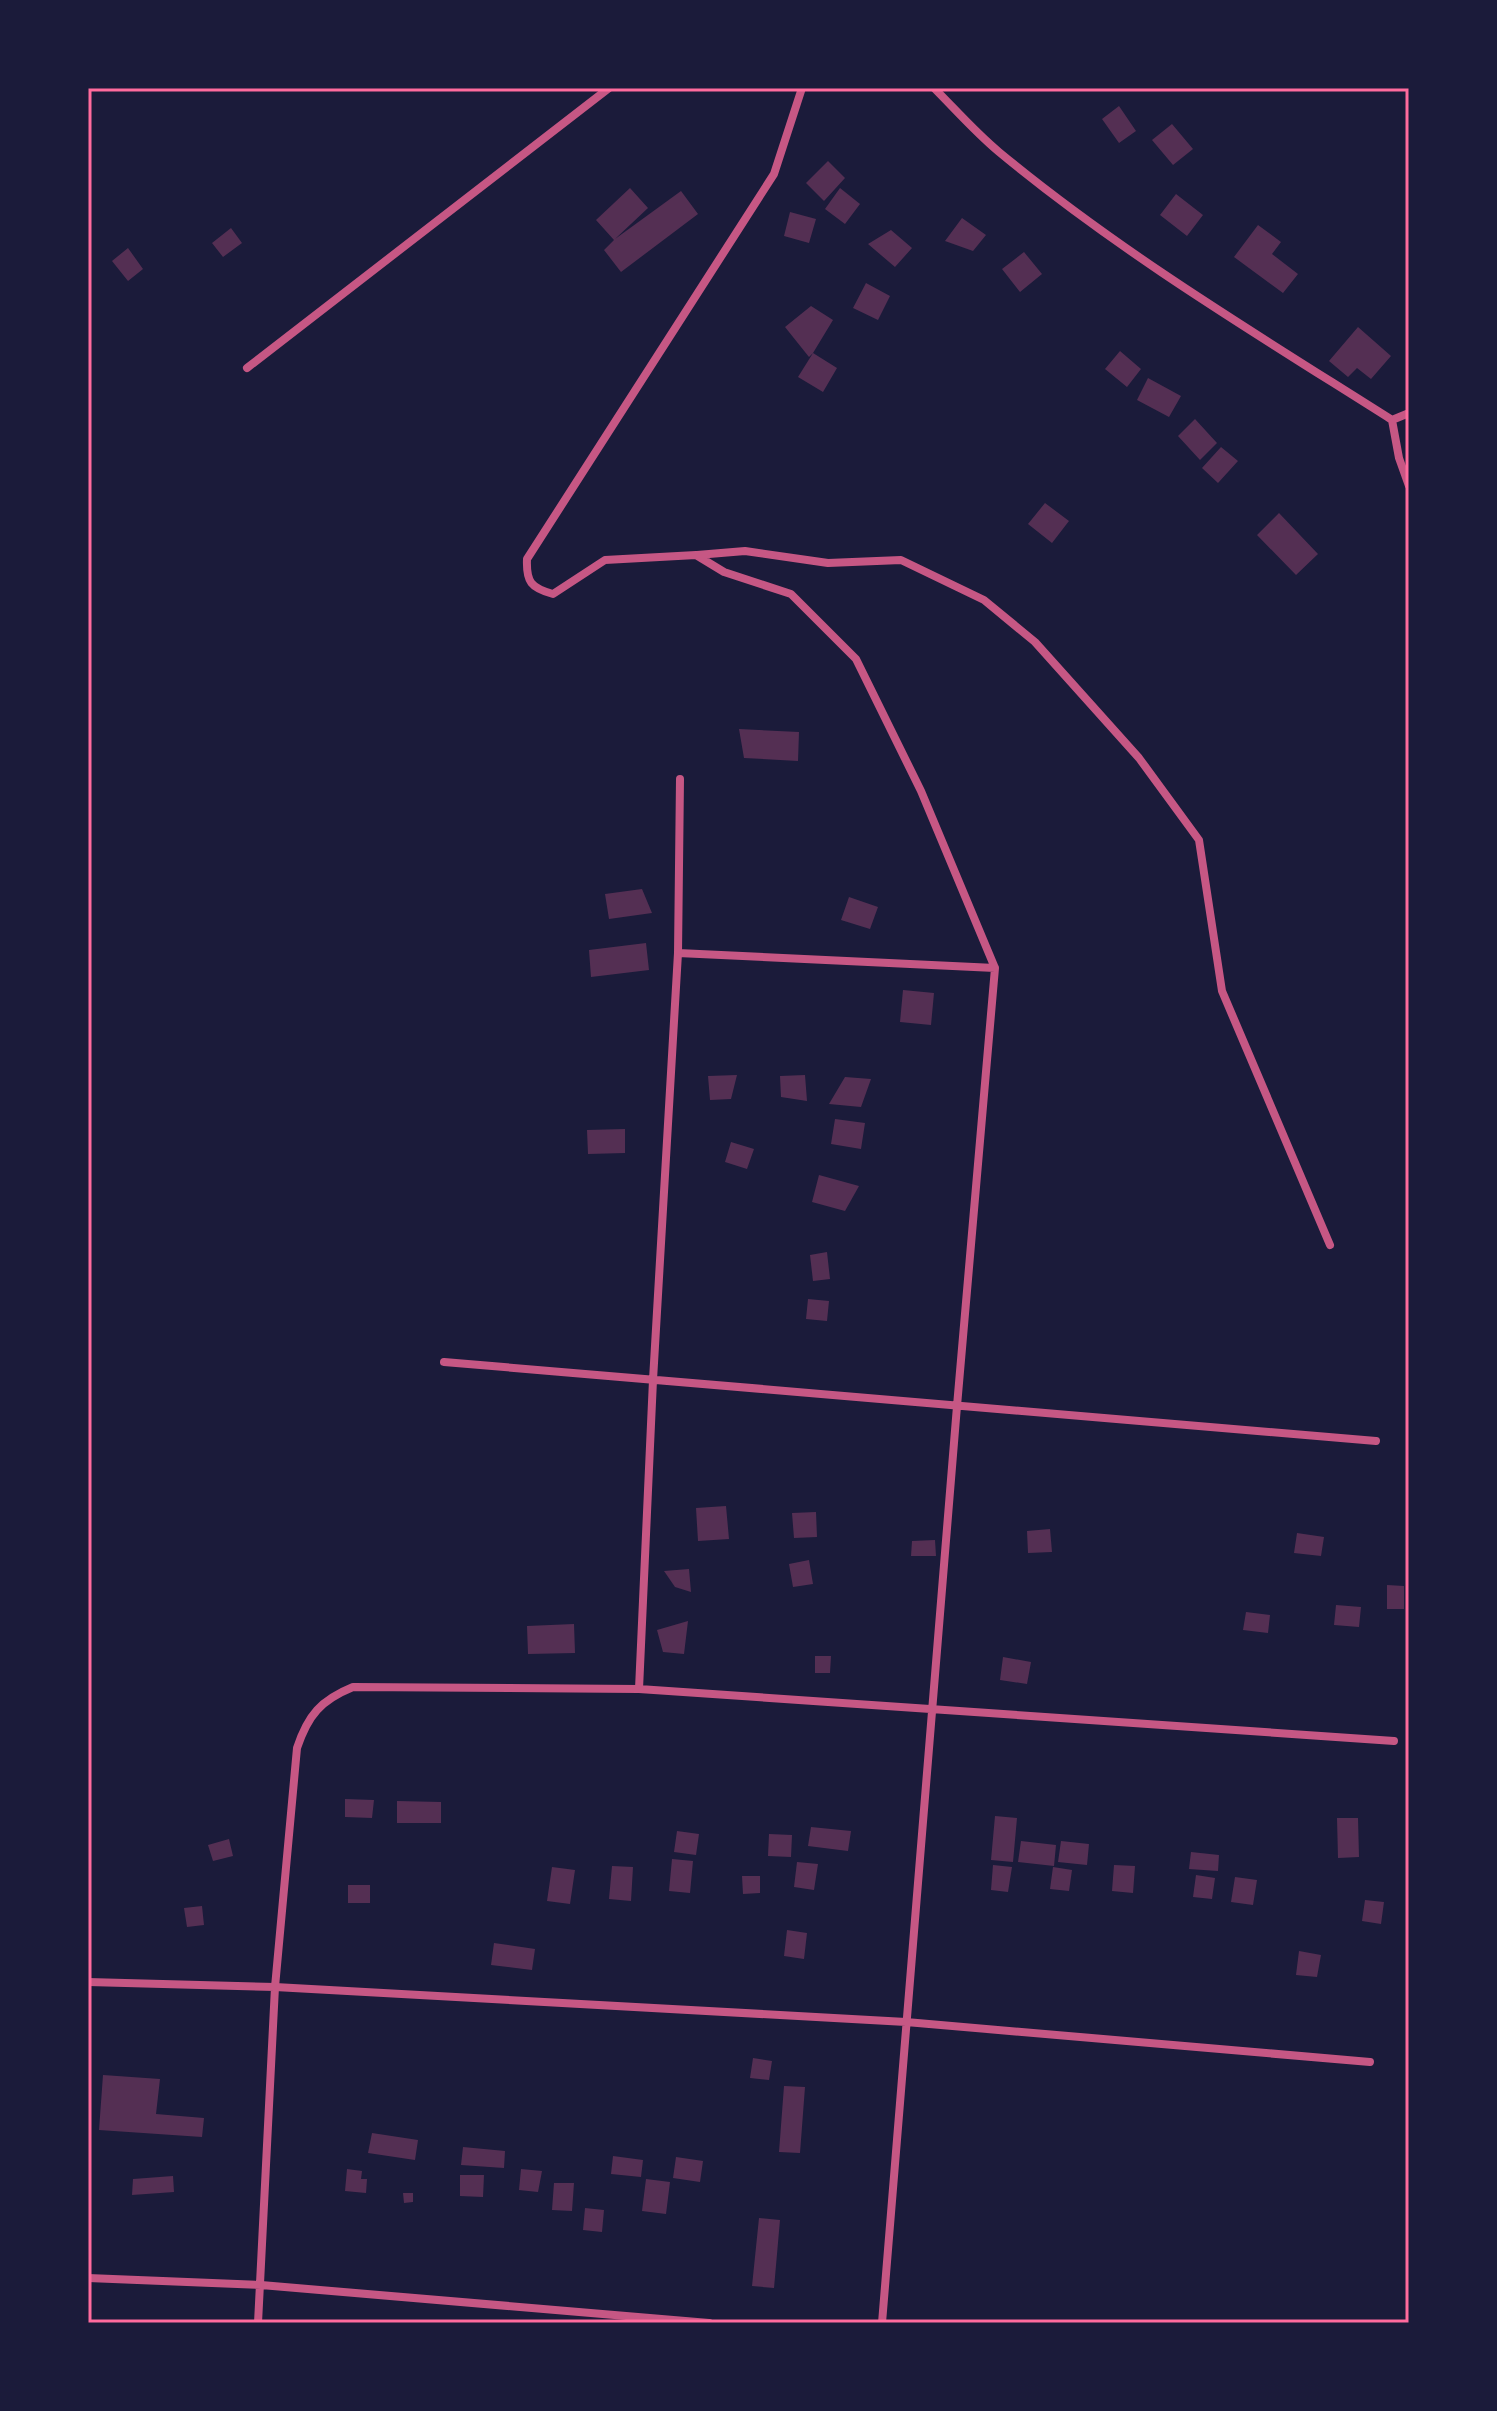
<svg xmlns="http://www.w3.org/2000/svg" width="1497" height="2411" font-family="Helvetica,sans-serif">
	<rect width="100%" height="100%" fill="#1b1b3a"/>
	<path fill="#542f53" d="M1119,106L1136,131L1119,143L1102,119Z
		M1172,124L1193,149L1173,165L1152,140Z
		M828,161L845,178L824,201L806,183Z
		M630,188L648,208L615,239L681,191L698,214L621,272L604,250L614,240L596,220Z
		M840,188L860,204L845,224L825,209Z
		M1176,194L1203,215L1187,236L1160,215Z
		M790,212L816,219L809,243L784,236Z
		M962,218L986,235L973,251L945,241Z
		M1258,225L1281,242L1272,254L1298,274L1283,293L1234,257Z
		M231,228L242,243L223,257L212,243Z
		M891,230L912,248L895,267L868,244Z
		M128,248L143,269L128,281L112,261Z
		M1024,252L1042,274L1020,292L1002,269Z
		M866,283L890,296L878,320L853,308Z
		M811,306L833,320L813,353L837,368L823,392L798,377L813,353L809,357L785,327Z
		M1358,327L1391,356L1371,379L1357,368L1348,377L1329,361Z
		M1120,351L1141,369L1127,387L1105,369Z
		M1148,378L1181,396L1169,417L1137,400Z
		M1195,419L1217,443L1200,460L1178,436Z
		M1221,447L1238,461L1218,483L1202,468Z
		M1045,503L1069,521L1052,543L1028,524Z
		M1279,513L1318,554L1296,575L1257,535Z
		M739,729L799,732L798,761L744,758Z
		M642,889L652,913L609,919L605,894Z
		M849,897L878,907L870,929L841,920Z
		M646,943L649,970L591,977L589,950Z
		M903,990L934,993L931,1025L900,1022Z
		M737,1075L731,1099L710,1100L708,1076Z
		M805,1075L807,1101L781,1097L780,1076Z
		M845,1077L871,1079L861,1107L829,1104Z
		M835,1119L865,1123L861,1149L831,1144Z
		M625,1129V1153L588,1154L587,1130Z
		M731,1142L754,1149L747,1169L725,1162Z
		M819,1175L859,1186L845,1211L812,1202Z
		M827,1252L830,1279L813,1281L810,1255Z
		M808,1299L829,1301L827,1321L806,1319Z
		M726,1506L729,1539L698,1541L696,1508Z
		M816,1512L817,1537L794,1538L792,1513Z
		M1050,1529L1052,1552L1028,1553L1027,1531Z
		M1297,1533L1324,1537L1321,1556L1294,1553Z
		M935,1540L936,1556H911L912,1541Z
		M809,1560L813,1584L793,1587L789,1564Z
		M689,1569L691,1592L675,1587L664,1571Z
		M1387,1585L1404,1586V1609H1387Z
		M1336,1605L1361,1607L1359,1627L1334,1625Z
		M1246,1612L1270,1615L1268,1633L1243,1630Z
		M688,1621L684,1654L663,1652L657,1630Z
		M574,1624L575,1653L528,1654L527,1626Z
		M815,1656H831L830,1673H815Z
		M1003,1657L1031,1662L1027,1684L1000,1680Z
		M345,1799L374,1800L372,1818L345,1817Z
		M397,1801L441,1802V1823H397Z
		M995,1816L1017,1818L1013,1862L991,1860Z
		M1337,1818H1358L1359,1857L1338,1858Z
		M811,1827L851,1831L848,1851L808,1846Z
		M677,1831L699,1834L696,1855L674,1852Z
		M769,1834L792,1835L791,1857L768,1856Z
		M229,1839L233,1856L213,1861L208,1845Z
		M1021,1841L1056,1845L1054,1866L1018,1862Z
		M1061,1841L1089,1844L1087,1865L1058,1862Z
		M1191,1852L1219,1855L1218,1871L1189,1869Z
		M672,1859L693,1861L690,1893L669,1891Z
		M797,1862L818,1864L814,1890L794,1887Z
		M993,1865L1012,1867L1008,1892L991,1890Z
		M1114,1865L1135,1866L1133,1893L1112,1891Z
		M612,1866L633,1867L631,1901L609,1899Z
		M552,1867L575,1870L570,1904L547,1901Z
		M1053,1867L1072,1870L1069,1891L1050,1889Z
		M1196,1875L1215,1878L1212,1899L1193,1897Z
		M742,1876H760V1893L743,1894Z
		M1235,1877L1257,1880L1253,1905L1231,1902Z
		M348,1885H370V1903H348Z
		M1365,1900L1384,1902L1381,1924L1362,1921Z
		M202,1906L204,1925L187,1927L184,1908Z
		M787,1930L807,1933L804,1959L784,1956Z
		M494,1943L535,1949L532,1970L491,1965Z
		M1299,1951L1321,1955L1317,1977L1296,1975Z
		M753,2058L772,2061L769,2080L750,2078Z
		M103,2075L160,2079L156,2114L204,2118L202,2137L99,2130Z
		M784,2086L805,2087L800,2153L779,2152Z
		M372,2133L418,2140L415,2160L368,2153Z
		M463,2147L505,2151L504,2168L461,2165Z
		M613,2156L643,2160L641,2177L611,2174Z
		M676,2157L703,2161L700,2182L673,2178Z
		M347,2169L362,2171L361,2179H367L366,2193L345,2191Z
		M521,2169L542,2171L538,2192L519,2190Z
		M460,2175H484L483,2197L460,2196Z
		M173,2176L174,2192L132,2195L133,2179Z
		M646,2179L670,2182L666,2214L642,2211Z
		M554,2183H574L572,2211L552,2210Z
		M403,2193H413V2202L404,2203Z
		M585,2208L604,2210L602,2232L583,2230Z
		M759,2218L780,2220L774,2288L752,2286Z"/>
	<g fill="none" stroke-linecap="round" stroke-linejoin="round">
		<path stroke="#c65784" stroke-width="8" d="M802,88L774,174L527,559C526,582 531,588 553,594L605,560L696,555L724,572L791,594L856,659L921,791L995,968L957,1406L882,2323
			M934,88C955,109 976,133 999,152C1121,253 1258,335 1392,420L1399,458L1409,486
			M247,368L609,88
			M1392,420L1409,413
			M697,555L745,551L828,563L901,560L984,600L1035,642L1139,758L1199,840L1222,991L1330,1245
			M678,953L995,968
			M444,1362L1376,1441
			M639,1689L653,1380L678,953L680,779
			M88,1982L275,1987L906,2022L1370,2062
			M88,2278L261,2285L709,2323
			M258,2323L275,1987L297,1748C308,1715 321,1700 353,1687L639,1689L1394,1741"/>
	</g>
	<rect width="1497" height="2411" fill="none" stroke="#1b1b3a" stroke-width="180"/>
	<rect x="90" y="90" width="1317" height="2231" fill="none" stroke="#ff6b9d" stroke-width="3"/>
</svg>
